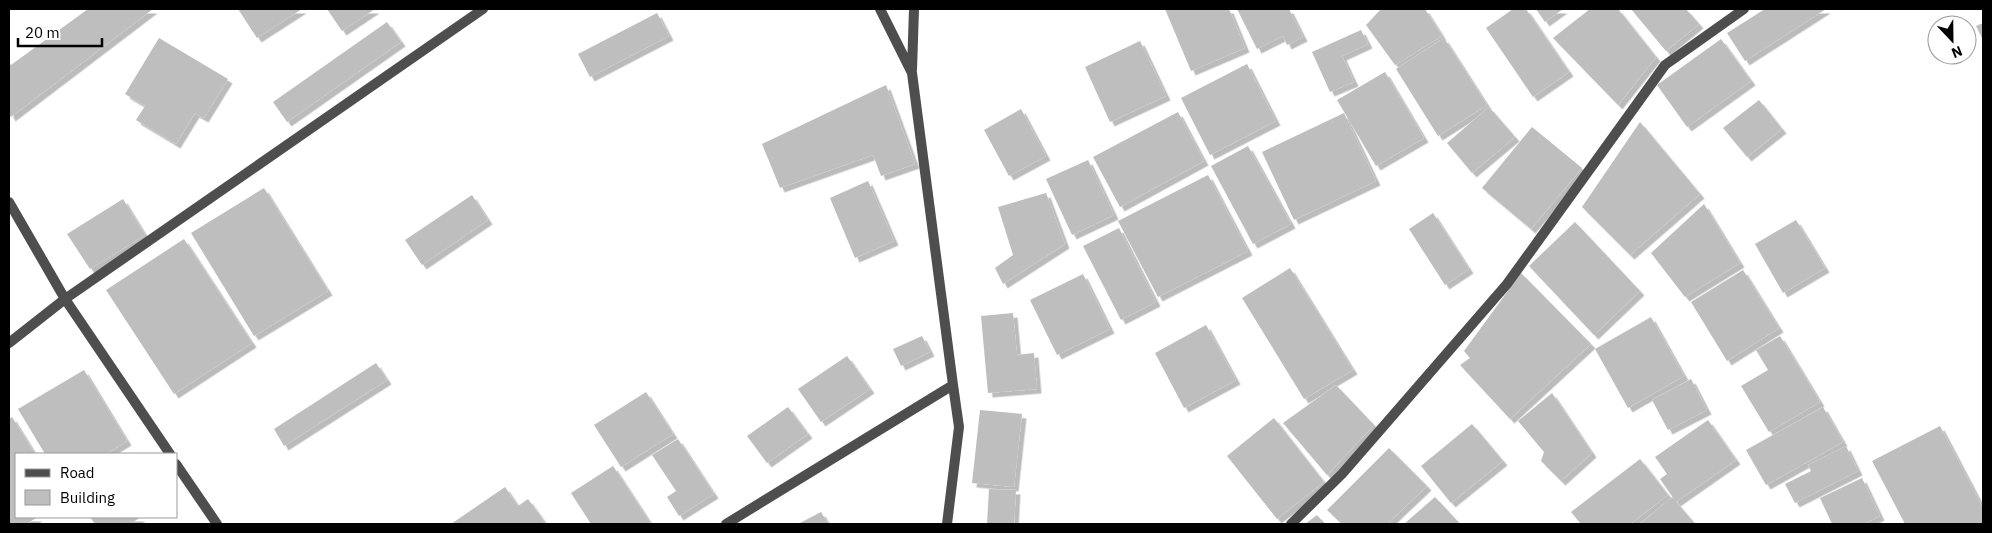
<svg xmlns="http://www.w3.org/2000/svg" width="1992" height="533" font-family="'IBM Plex Sans',sans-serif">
	<defs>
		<filter id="shadow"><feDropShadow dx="4.5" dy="4.5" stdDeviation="0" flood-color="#0004"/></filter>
	</defs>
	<rect width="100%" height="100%" fill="#fff"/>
	<path fill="#bebebe" filter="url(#shadow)" d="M88,9H153L11,117L9,113V61L11,65Z
		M238,9H302L257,38Z
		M327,9H375L342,31Z
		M1165,9H1229L1245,48L1191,71Z
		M1237,9H1289L1303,37L1287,45L1283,36L1257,49Z
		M1381,9H1425L1442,36L1395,65L1366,25Z
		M1513,9H1526L1569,72L1533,97L1486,28Z
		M1536,9H1563L1545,22Z
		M1590,9H1618L1656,57L1618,105L1553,38Z
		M1631,9H1686L1699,24L1666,51Z
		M1765,9H1826L1745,61L1727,33Z
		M657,13L669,36L590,77L578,54Z
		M387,22L401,42L287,122L273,102Z
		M1983,23V40L1976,26Z
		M1361,30L1368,44L1342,56L1354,82L1330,92L1312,52Z
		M159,38L228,79L204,118L195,113L176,144L136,120L145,106L125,94Z
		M1444,38L1487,105L1438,136L1396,69Z
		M1721,39L1751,81L1687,127L1657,85Z
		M1140,41L1166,96L1110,122L1085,67Z
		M1247,64L1276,121L1210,155L1181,98Z
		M1385,72L1424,138L1376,166L1337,100Z
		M886,85L915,164L881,176L873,155L780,188L762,144Z
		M1759,100L1782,129L1747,157L1723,128Z
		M1489,107L1515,137L1472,173L1447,143Z
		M1021,109L1046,156L1009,176L984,130Z
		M1178,112L1204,161L1120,207L1093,157Z
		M1344,113L1376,181L1294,220L1262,152Z
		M1640,122L1700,194L1630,255L1582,207Z
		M1532,127L1582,168L1531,229L1482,188Z
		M1248,146L1291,224L1253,244L1211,166Z
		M1088,160L1114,215L1072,235L1046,179Z
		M1208,175L1248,251L1158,297L1118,221Z
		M868,181L894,241L855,258L830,198Z
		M264,188L328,291L254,336L191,233Z
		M1046,193L1065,244L1003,284L995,268L1013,255L998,207Z
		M472,195L488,220L422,265L405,240Z
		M123,199L145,235L90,269L67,234Z
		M1704,204L1740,263L1685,297L1651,253Z
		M1433,213L1469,269L1445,285L1409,229Z
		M1796,220L1825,268L1783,293L1755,244Z
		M1575,222L1640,291L1594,335L1529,266Z
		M1119,228L1156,302L1121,320L1083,246Z
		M184,239L252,343L174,394L106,290Z
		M1290,268L1353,370L1304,399L1242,298Z
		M1743,270L1779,328L1727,361L1691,302Z
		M1521,273L1591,344L1510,419L1460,365L1470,358L1464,351Z
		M1083,274L1110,329L1057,355L1030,300Z
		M1013,313L1017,355L1034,353L1037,389L988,393L981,316Z
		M1651,317L1684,376L1628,408L1595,349Z
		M1206,325L1236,380L1184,408L1155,353Z
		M922,336L930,352L901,366L893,349Z
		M1780,336L1820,402L1769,432L1741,386L1768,370L1756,350Z
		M847,356L870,389L821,422L798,389Z
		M376,363L387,380L284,446L274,429Z
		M84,370L127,441L106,454H45L18,409Z
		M1691,379L1707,410L1668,430L1652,400Z
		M1336,385L1374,425L1327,475L1283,423Z
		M646,392L673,434L621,467L594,425Z
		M1552,393L1592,453L1561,481L1541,461L1544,452L1518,421Z
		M788,407L808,434L767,463L747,436Z
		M1823,407L1843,442L1766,485L1746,450Z
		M980,410L1022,414L1014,487L972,483Z
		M12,417L35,454H16V517H38L26,524H9V419Z
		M1274,418L1324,482L1277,519L1227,456Z
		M1708,420L1736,460L1676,502L1660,479L1667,474L1655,457Z
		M1472,424L1503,461L1451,503L1421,466Z
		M1940,426L1983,508V524H1905L1872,461Z
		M678,439L714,494L679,516L667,497L676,491L652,455Z
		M1846,446L1858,471L1795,503L1785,484L1811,471L1808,465Z
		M1389,448L1427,486L1387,524H1342L1327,510Z
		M1640,459L1668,495L1630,524H1581L1571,512Z
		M613,466L651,524H591L571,493Z
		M1862,478L1880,516L1864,524H1832L1820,498Z
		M505,487L518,506L528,499L546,524H451Z
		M989,489L1016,490L1014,524H987Z
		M1435,497L1460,524H1404Z
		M1672,497L1695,524H1640Z
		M821,512L828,524H798Z
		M1317,515L1325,524H1305Z
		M90,517H141L130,524H95Z"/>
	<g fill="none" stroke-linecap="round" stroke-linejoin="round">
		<path stroke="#4e4e4e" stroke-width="10" d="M880,9L912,73L953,385L959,427L947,524
			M912,70L914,9
			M9,202L65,299L170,454
			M9,343L65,299L483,9
			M176,464L217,524
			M726,524L953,385
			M1291,524L1342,474L1507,284L1665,65L1744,9"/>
	</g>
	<rect width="1992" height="533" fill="none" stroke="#000000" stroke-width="20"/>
	<rect x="15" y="453" width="162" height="65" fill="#ffffff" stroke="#999999"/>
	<rect x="25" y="469" width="25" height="8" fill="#4e4e4e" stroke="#999999"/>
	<text x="60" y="478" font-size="15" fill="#000000">Road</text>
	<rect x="25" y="490" width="25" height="15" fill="#bebebe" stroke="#999999"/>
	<text x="60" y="503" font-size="15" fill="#000000">Building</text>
	<g transform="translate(1952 40) rotate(158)"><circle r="24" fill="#ffffff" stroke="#999999"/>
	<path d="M0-4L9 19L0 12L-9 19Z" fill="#000000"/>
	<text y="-8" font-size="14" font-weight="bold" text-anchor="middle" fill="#000000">N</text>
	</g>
	<path d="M18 38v8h84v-8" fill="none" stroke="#000000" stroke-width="2.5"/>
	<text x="25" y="38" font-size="15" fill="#000000" stroke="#ffffff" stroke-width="4" paint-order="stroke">20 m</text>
</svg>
